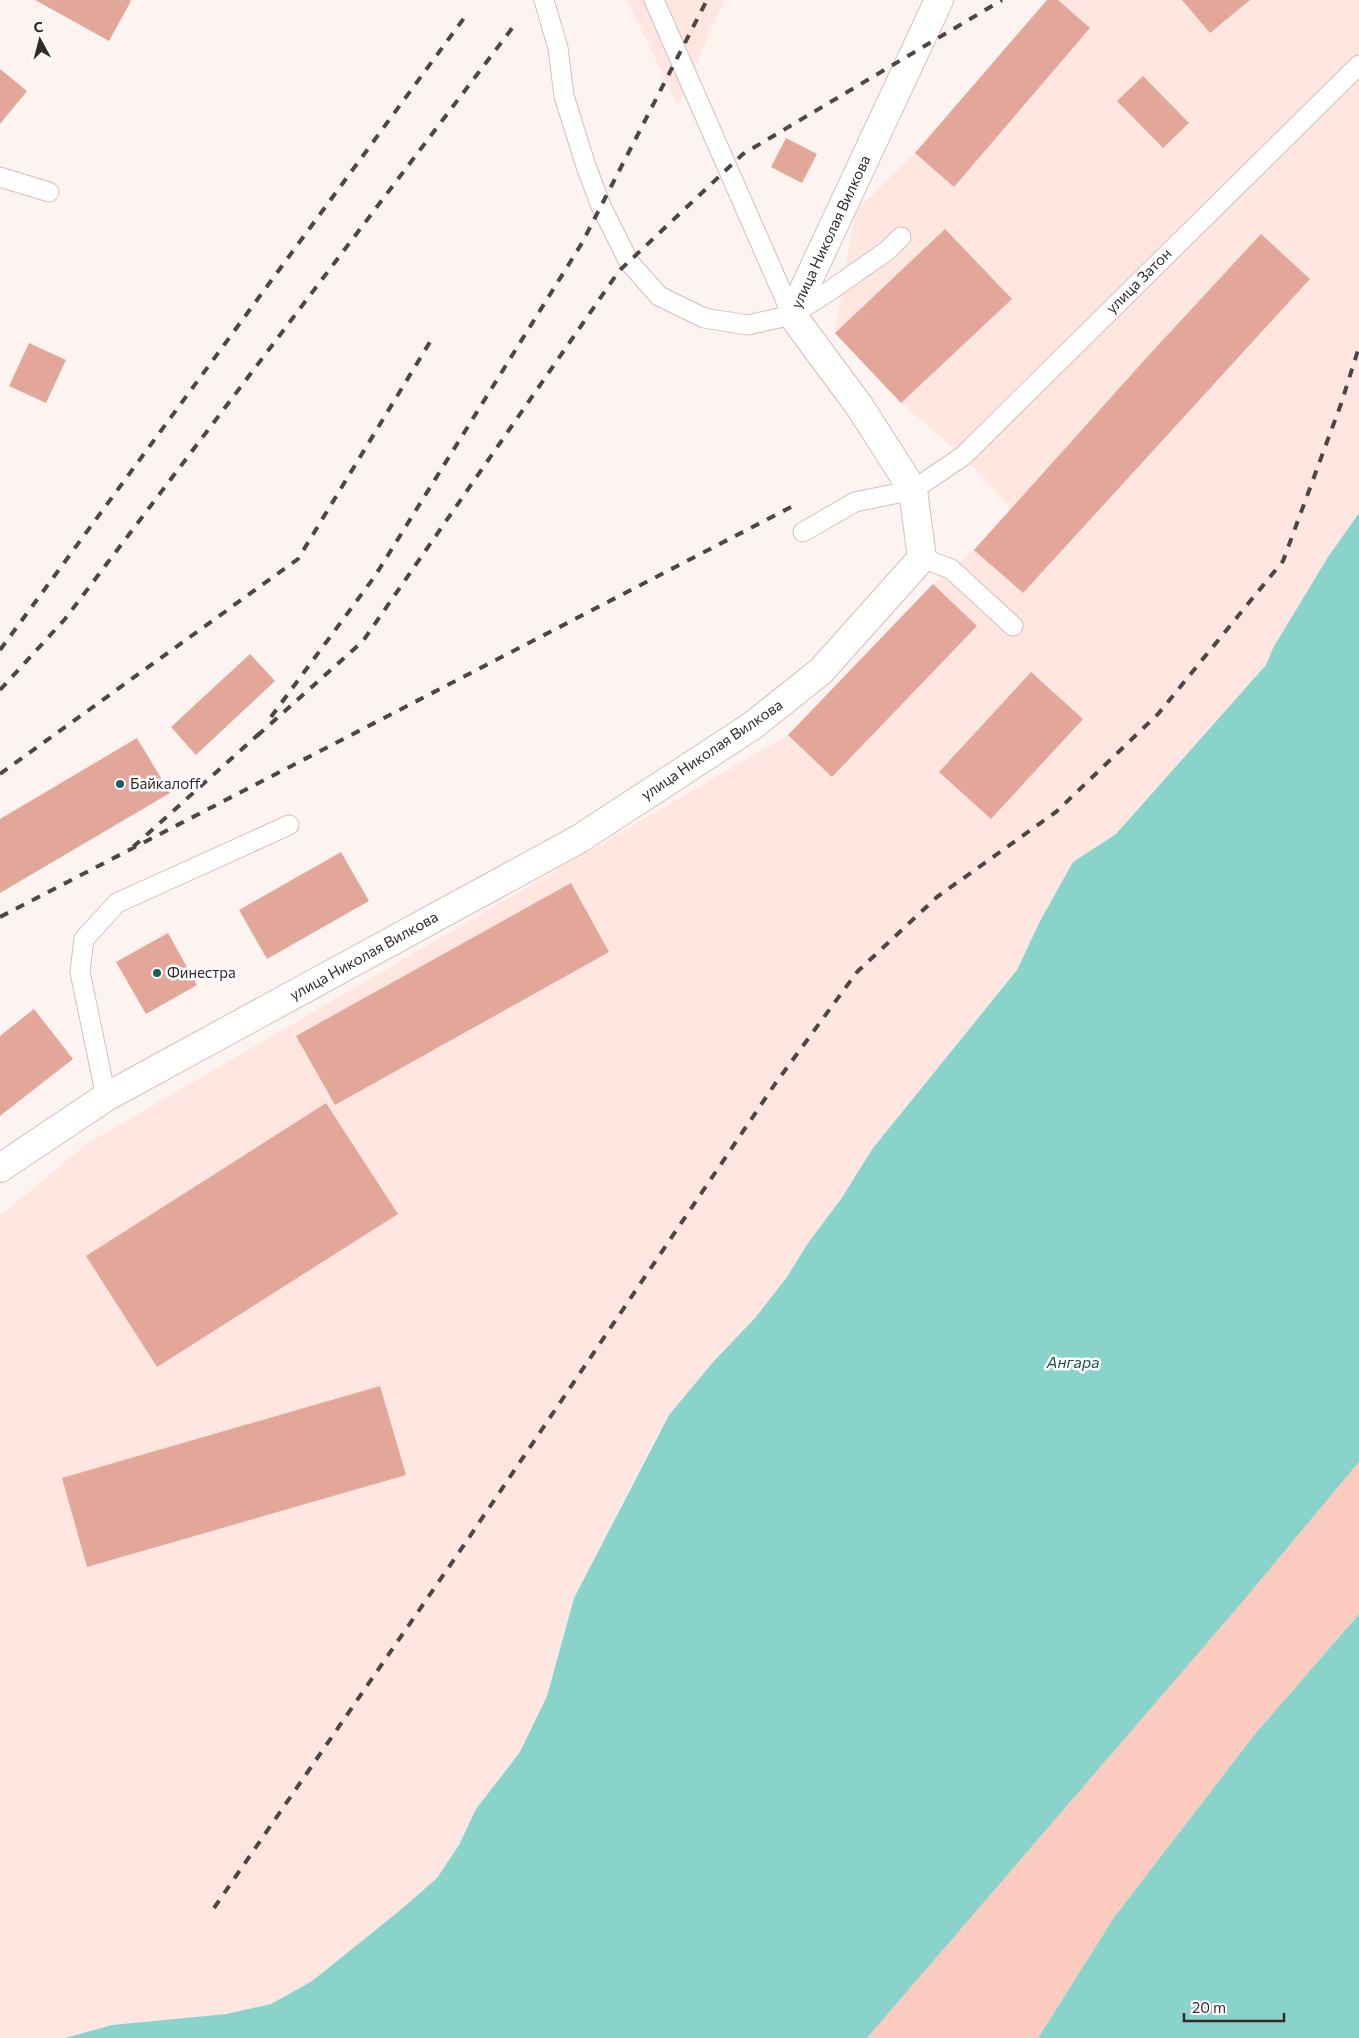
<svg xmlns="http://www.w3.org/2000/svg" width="1359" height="2038" font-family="Commissioner,sans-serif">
	<rect width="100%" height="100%" fill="#fdf4f2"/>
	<path fill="#ffe6e1" d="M627,0H724L678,106Z
		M1047,0H1359V513L1328,557L1273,648L1266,665L1116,834L1073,862L1040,921L1017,970L873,1148L841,1199L808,1243L787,1277L755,1318L714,1361L657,1435L574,1598L547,1696L520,1752L476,1809L459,1845L437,1878L398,1912L312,1981L271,2004L226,2014L112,2025L65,2038H0V1216L85,1145L788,735L933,584L974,550L1011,509L963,456L901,403L835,333L855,212L915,153Z"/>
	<path fill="#fccbc0" d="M1359,1462V1614L1255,1734L1115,1916L1038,2038H867L1239,1606Z"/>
	<path fill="#8ad3ca" d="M1359,513V1462L1239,1606L867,2038H65L112,2025L226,2014L271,2004L312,1981L398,1912L437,1878L459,1845L476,1809L520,1752L547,1696L574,1598L669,1415L714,1361L755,1318L787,1277L808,1243L841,1199L873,1148L1017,970L1040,921L1073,862L1116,834L1266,665L1273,648L1328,557Z
		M1359,1614V2038H1038L1115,1916L1255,1734Z"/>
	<path fill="#e3a79a" d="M35,0H129L131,1L109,41Z
		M1047,0H1058L1090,28L954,187L915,153Z
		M1182,0H1250L1210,33Z
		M0,69L27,91L0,124Z
		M1143,76L1189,123L1163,148L1117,101Z
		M786,138L817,154L802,183L771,167Z
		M945,229L1012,299L901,403L835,333Z
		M1261,234L1310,279L1023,593L974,550L1149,355Z
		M29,343L66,360L46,403L9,386Z
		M933,584L977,626L832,777L788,735Z
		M250,654L275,681L196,755L171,727Z
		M1031,672L1083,719L991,819L939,772Z
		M137,738L170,793L0,893V819Z
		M341,852L369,901L267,959L239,910Z
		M571,883L609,952L335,1105L296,1036Z
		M168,933L197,985L146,1014L116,962Z
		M34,1009L73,1059L0,1116V1036Z
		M326,1103L398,1214L157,1367L86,1256Z
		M380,1386L406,1475L87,1567L62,1478Z"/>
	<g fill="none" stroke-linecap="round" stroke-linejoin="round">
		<g stroke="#d4bfba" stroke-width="21">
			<path id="lane" d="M544,0L558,48L564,96L586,166L601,206L629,262L659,296L704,318L748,325L792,315L831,290L888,250L901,237
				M654,0L792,315
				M0,177L49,192
				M803,532L855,502L913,490L963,456L1359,65
				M922,558L951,569L1013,626
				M106,1097L80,972L84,939L117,903L289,825"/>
		</g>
		<g stroke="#d4bfba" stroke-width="30">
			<path id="street" d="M0,1168L106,1097L579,839L752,726L821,671L922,558L913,490L860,407L792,315L939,0"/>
		</g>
		<use href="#lane" stroke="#fff" stroke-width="19"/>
		<use href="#street" stroke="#fff" stroke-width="28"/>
		<path stroke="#4e4644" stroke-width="4" stroke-dasharray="9 9" stroke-linecap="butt" d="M0,650L467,14
			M0,690L65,619L513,27
			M271,717L375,576L582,243L707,0
			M257,736L363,641L619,271L743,154L1002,0
			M0,774L298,559L430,342
			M133,847L261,732
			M0,917L793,506
			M214,1908L464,1545L775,1084L857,972L937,897L1056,812L1158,714L1283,561L1341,404L1359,347"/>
	</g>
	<g fill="#17635c" stroke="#fff" stroke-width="2">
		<circle cx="120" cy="784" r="5"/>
		<circle cx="157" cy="973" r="5"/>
	</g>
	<g text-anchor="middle" stroke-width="5" stroke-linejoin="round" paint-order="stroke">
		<g font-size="15" fill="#332b29" stroke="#fff">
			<text transform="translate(831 232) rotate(-65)" y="5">улица Николая Вилкова</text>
			<text transform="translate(1139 281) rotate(-45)" y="5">улица Затон</text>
			<text transform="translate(712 750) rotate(-34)" y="5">улица Николая Вилкова</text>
			<text transform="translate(364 956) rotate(-29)" y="5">улица Николая Вилкова</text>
		</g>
		<g font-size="15" fill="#332b29" stroke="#fff" text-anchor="start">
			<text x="130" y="789">Байкалoff</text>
			<text x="167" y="978">Финестра</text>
		</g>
		<g font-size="16" font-style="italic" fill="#14524c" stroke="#fff">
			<text x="1073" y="1368">Ангара</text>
		</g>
	</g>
	<g transform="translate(40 40) rotate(353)" stroke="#ffffff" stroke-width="4" paint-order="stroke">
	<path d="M0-4L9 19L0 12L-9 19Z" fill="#332b29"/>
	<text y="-8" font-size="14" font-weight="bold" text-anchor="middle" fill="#332b29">С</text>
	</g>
	<path d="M1184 2013v8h100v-8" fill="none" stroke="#332b29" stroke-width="2.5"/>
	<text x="1192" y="2013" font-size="15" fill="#332b29" stroke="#ffffff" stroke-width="4" paint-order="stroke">20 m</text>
</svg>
